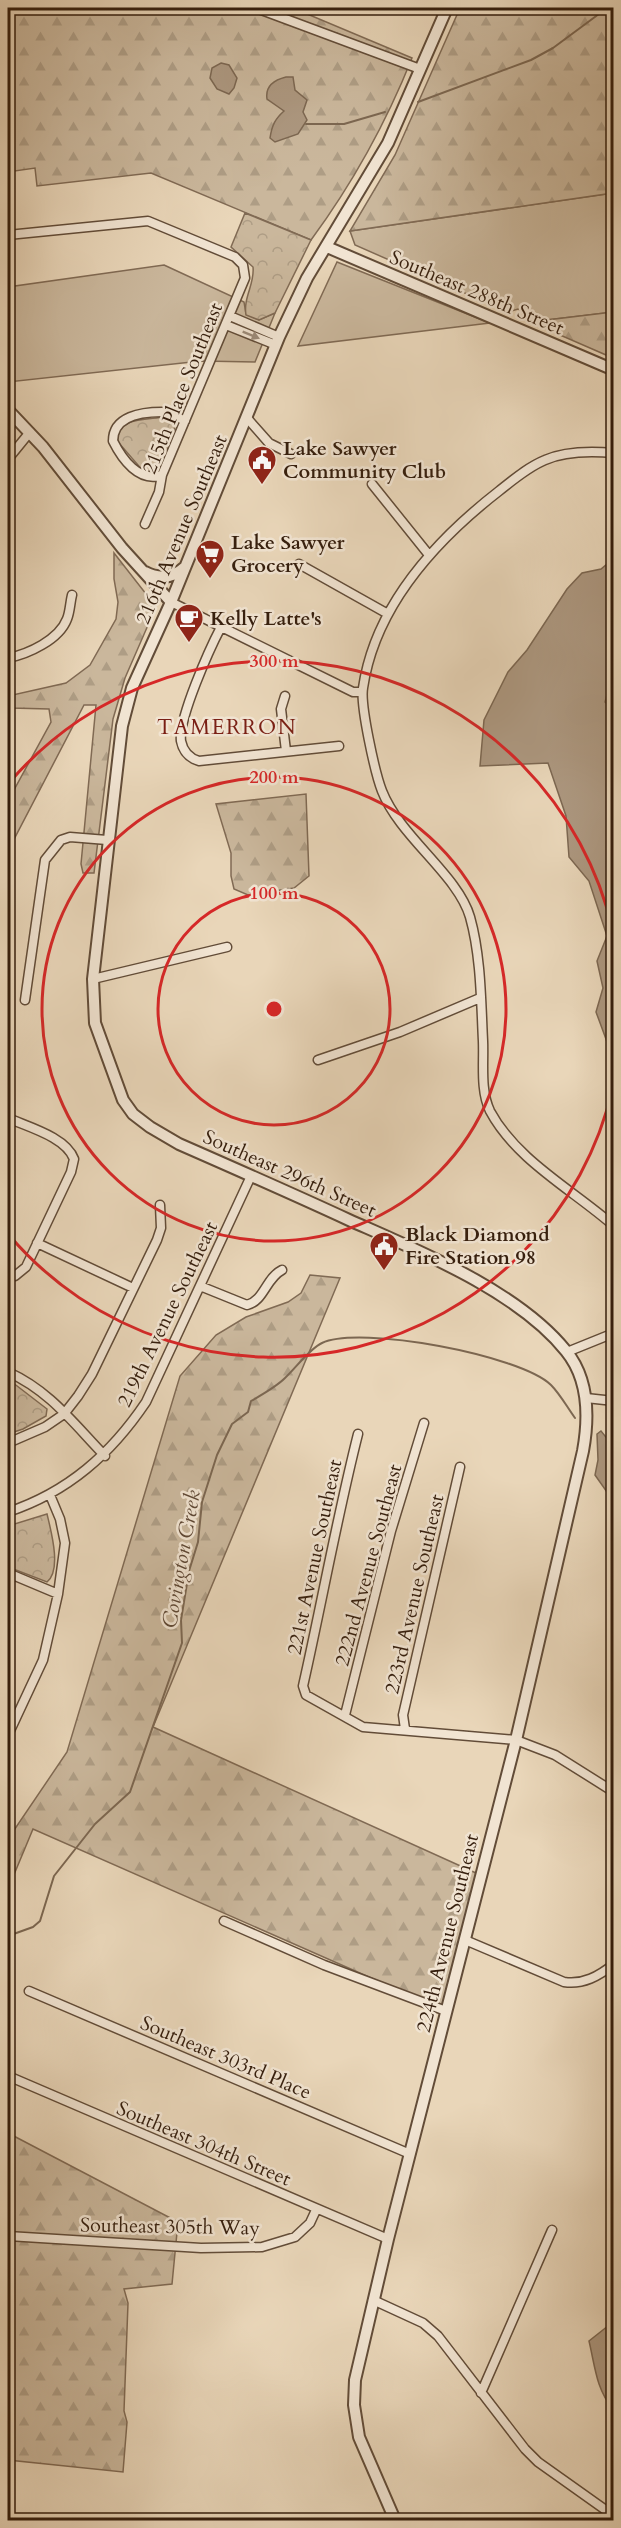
<svg xmlns="http://www.w3.org/2000/svg" width="621" height="2528" font-family="Cardo,serif">
	<defs>
		<pattern id="forest-firs" width="22" height="20" patternUnits="userSpaceOnUse" patternTransform="scale(1.5)"><rect width="22" height="20" fill="#cab79c"/><path d="M5 1l3.5 6h-7zM16 11l3.5 6h-7z" fill="#ae9d85"/></pattern>
		<pattern id="park-crowns" width="20" height="18" patternUnits="userSpaceOnUse" patternTransform="scale(1.5)"><rect width="20" height="18" fill="#cab79c"/><path d="M2 6a3 3 0 1 1 6 0M12 15a3 3 0 1 1 6 0" fill="none" stroke="#ae9d85"/></pattern>
	</defs>
	<rect width="100%" height="100%" fill="#e9d6b9"/>
	<filter id="stains"><feTurbulence type="fractalNoise" baseFrequency=".00333" numOctaves="4"/><feColorMatrix values="0 0 0 0 .2 0 0 0 0 .09 0 0 0 0 .02 0 0 0 .5 -.17"/></filter>
	<radialGradient id="worn" r=".72"><stop offset=".6" stop-color="#630" stop-opacity="0"/><stop offset="1" stop-color="#630" stop-opacity=".3"/></radialGradient>
	<path fill="#cab79c" stroke="#806a54" stroke-width="1.5" d="M613,193V312L530,322L525,312L518,309L508,312L355,245L350,231Z
		M337,262L490,323L298,346Z
		M164,265L244,302L246,314L259,320L275,313L255,362L201,361L8,382V287Z"/>
	<path fill="url(#forest-firs)" stroke="#806a54" stroke-width="1.5" d="M8,8H293L412,58C386,123 353,183 311,240L151,173L37,186L35,168L8,172Z
		M460,8H613V193L350,231L395,155Z
		M613,312V358L530,322Z
		M114,553L150,599L152,616L125,678L113,719L94,873H83L81,864L96,705H84L11,845L8,844V801L51,722L49,709L11,708L8,696L66,683L90,665L116,619L118,602L114,579Z
		M306,794L309,876L294,888L248,895L234,889L231,876V853L216,804Z
		M310,1275L340,1278L153,1727L476,1873L465,1940L446,2011L33,1829L8,1889V1839L67,1752L180,1376L216,1335L246,1317L288,1302L301,1293Z
		M8,2133L178,2222L172,2284L124,2289L128,2303L124,2411L127,2422L123,2472L8,2460Z"/>
	<path fill="url(#park-crowns)" stroke="#806a54" stroke-width="1.5" d="M245,213L311,240L275,313L259,320L246,315C243,297 255,284 253,267L231,247Z
		M164,417L174,425L175,432L161,467L144,472L118,442C116,417 145,420 164,417Z
		M8,1379L47,1409L46,1416L23,1429L8,1434Z
		M47,1514C51,1531 62,1570 47,1582L8,1567V1526Z"/>
	<path fill="#ac977f" stroke="#7c6751" stroke-width="1.5" d="M221,63L229,65L237,78L234,88L229,94L217,89L210,78L212,68Z
		M286,77H293L295,90L307,100L303,112L307,120L298,134L275,142L270,138C272,125 275,119 284,111L267,99C265,86 274,80 286,77Z
		M613,559V674L605,702L614,710L613,1058L596,1012L603,988L597,961L607,936L589,881L569,857L566,816L548,763L480,766L484,720L508,672L527,650L567,589L582,573L601,569Z
		M601,1431C621,1451 614,1490 613,1517L607,1492L595,1475L598,1460L597,1434Z
		M613,2322V2349L608,2353V2368L613,2383V2409C596,2389 595,2366 589,2341Z"/>
	<g fill="none" stroke-linecap="round" stroke-linejoin="round">
		<path stroke="#7c6751" stroke-width="2" d="M418,102L531,60L553,48L607,8
			M306,124H344L385,112
			M8,1936L33,1927L40,1921L54,1876L95,1824L130,1792L182,1643L181,1620L189,1571L198,1542L202,1502L217,1455L232,1424L248,1412L251,1401C263,1394 276,1387 285,1378C296,1368 309,1349 322,1343C360,1325 520,1355 551,1385C560,1394 567,1407 575,1418"/>
		<g stroke="#624c38" stroke-width="11">
			<path id="minor" d="M256,8L420,69
				M8,235L148,221L235,257L243,265L245,278L162,475L159,492L145,524
				M230,316L279,337
				M226,325L276,345
				M247,418L269,443L291,454
				M614,453C591,451 565,451 545,460C528,467 513,480 499,491C436,540 375,606 363,688C360,705 375,773 382,791C400,837 458,875 470,917C481,956 481,1001 483,1041C484,1063 480,1090 490,1111C516,1160 573,1190 614,1226
				M8,459L30,432
				M162,475C139,483 122,459 113,441C113,416 142,412 162,412C170,412 178,418 185,421
				M372,484L429,555
				M299,564L388,614
				M171,602L353,692H362
				M221,627C210,648 178,719 181,741C183,751 189,758 199,761L339,746
				M8,658C28,654 59,640 67,619C70,612 70,603 72,595
				M285,696L281,709L286,751
				M93,979L227,947
				M25,1000L45,860L61,840L70,837L107,840
				M318,1060L400,1032L480,998
				M8,1118C28,1127 66,1137 74,1159L71,1172L26,1267L15,1276L8,1277
				M37,1243L133,1288
				M200,1286L247,1305C264,1301 266,1278 282,1270
				M567,1352L614,1333
				M8,1372C50,1391 73,1423 105,1456
				M586,1398L614,1401
				M358,1434C337,1517 322,1602 303,1686L306,1695L363,1727L516,1740L555,1755L614,1792
				M8,1443L45,1427L64,1414L78,1396L92,1374L157,1240L161,1228L160,1205
				M8,1512C68,1492 111,1454 146,1402L251,1176
				M8,1573L58,1594
				M345,1715L391,1531L424,1423
				M405,1729L403,1715L460,1467
				M8,1735L43,1660L58,1594L65,1543L60,1519L50,1495
				M224,1921L324,1965L446,2011
				M465,1940L564,1982C583,1985 599,1976 614,1964
				M29,1991L410,2154
				M8,2076L388,2239
				M8,2236L201,2248L262,2247L295,2237L310,2223L316,2210
				M373,2300L423,2323L438,2336L525,2449L538,2462L614,2516
				M481,2393L552,2230"/>
		</g>
		<g stroke="#624c38" stroke-width="14">
			<path id="tertiary" d="M327,247L614,370
				M8,410L43,447L122,548L171,602
				M145,572C160,580 173,578 185,567
				M395,2520L359,2437L354,2405L355,2380L388,2239L516,1740L583,1451C589,1418 589,1379 566,1351C518,1291 419,1251 349,1220C293,1194 236,1169 179,1144L150,1127L133,1114L123,1100L95,1023L93,979L122,726L132,688L171,602L279,337L307,278L388,143L447,8"/>
		</g>
		<use href="#minor" stroke="#f1e4d2" stroke-width="8"/>
		<use href="#tertiary" stroke="#f1e4d2" stroke-width="10"/>
	</g>
	<defs><path id="oneway-solid" d="M-6-.8H1V-3.2L6.5 0L1 3.2V.8H-6Z" transform="scale(1.5)"/></defs>
	<use fill="#9c8b79" href="#oneway-solid" transform="translate(251 335) rotate(22)"/>
	<g fill="none" stroke="#d62828" stroke-width="3">
		<circle cx="274" cy="1009" r="116"/>
		<circle cx="274" cy="1009" r="232"/>
		<path d="M613 1087A348 348 0 0 1 9 1235M9 783A348 348 0 0 1 613 931"/>
	</g>
	<defs>
		<g id="civic-pin" transform="scale(1.5)"><path d="M0 17L-7.5 6A9.5 9.5 0 1 1 7.5 6Z" fill="#8f2418" stroke="#f1e4d2"/><path d="M-.6-6.5H3V-4.5H.6V-3L4-1V1h2V6H-6V1h2V-1L-.6-3ZM-1.2 2.5V6h2.4V2.5Z" fill="#fff"/></g>
		<g id="supermarket-pin" transform="scale(1.5)"><path d="M0 17L-7.5 6A9.5 9.5 0 1 1 7.5 6Z" fill="#8f2418" stroke="#f1e4d2"/><path d="M-6-5.5h2.5l.6 2H6L4.5 2H-2.5L-4.4-4H-6ZM-1.5 3.2a1.3 1.3 0 1 0 .1 0ZM3 3.2a1.3 1.3 0 1 0 .1 0Z" fill="#fff"/></g>
		<g id="cafe-pin" transform="scale(1.5)"><path d="M0 17L-7.5 6A9.5 9.5 0 1 1 7.5 6Z" fill="#8f2418" stroke="#f1e4d2"/><path d="M-5.5-4.5H6V0H3Q3 3.5 0 3.5H-2.5Q-5.5 3.5-5.5 0ZM3-3.2v2h1.7v-2ZM-6 4.5H4V6H-6Z" fill="#fff"/></g>
	</defs>
	<g fill-rule="evenodd">
		<use href="#civic-pin" x="262" y="460"/>
		<use href="#supermarket-pin" x="210" y="554"/>
		<use href="#cafe-pin" x="189" y="618"/>
		<use href="#civic-pin" x="384" y="1246"/>
	</g>
	<g text-anchor="middle" stroke-width="5" stroke-linejoin="round" paint-order="stroke">
		<g font-size="20" fill="#351e0d" stroke="#f1e4d2">
			<text transform="translate(477 292) rotate(23)" y="7">Southeast 288th Street</text>
			<text transform="translate(182 388) rotate(-68)" y="7">215th Place Southeast</text>
			<text transform="translate(181 529) rotate(-67)" y="7">216th Avenue Southeast</text>
			<text transform="translate(290 1173) rotate(24)" y="7">Southeast 296th Street</text>
			<text transform="translate(167 1314) rotate(-64)" y="7">219th Avenue Southeast</text>
			<text transform="translate(314 1557) rotate(-78)" y="7">221st Avenue Southeast</text>
			<text transform="translate(368 1565) rotate(-75)" y="7">222nd Avenue Southeast</text>
			<text transform="translate(414 1594) rotate(-77)" y="7">223rd Avenue Southeast</text>
			<text transform="translate(447 1933) rotate(-76)" y="7">224th Avenue Southeast</text>
			<text transform="translate(226 2057) rotate(23)" y="7">Southeast 303rd Place</text>
			<text transform="translate(204 2143) rotate(23)" y="7">Southeast 304th Street</text>
			<text transform="translate(170 2226) rotate(1)" y="7">Southeast 305th Way</text>
		</g>
		<g font-size="20" font-weight="bold" fill="#351e0d" stroke="#f1e4d2" text-anchor="start">
			<text x="283" y="455">Lake Sawyer<tspan x="283" dy="23">Community Club</tspan></text>
			<text x="231" y="549">Lake Sawyer<tspan x="231" dy="23">Grocery</tspan></text>
			<text x="210" y="625">Kelly Latte's</text>
			<text x="405" y="1241">Black Diamond<tspan x="405" dy="23">Fire Station 98</tspan></text>
		</g>
		<g font-size="21" letter-spacing="1.5" fill="#7a1f14" stroke="#f1e4d2">
			<text x="227" y="734">TAMERRON</text>
		</g>
		<g font-size="21" font-style="italic" fill="#5f4835" stroke="#f1e4d2">
			<text transform="translate(181 1559) rotate(-80)" y="7">Covington Creek</text>
		</g>
	</g>
	<circle cx="274" cy="1009" r="9" fill="#d62828" stroke="#f1e4d2" stroke-width="3"/>
	<g font-size="18" text-anchor="middle" font-weight="bold" fill="#d62828" stroke="#f1e4d2" stroke-width="5" stroke-linejoin="round" paint-order="stroke">
		<text x="274" y="667">300 m</text>
		<text x="274" y="783">200 m</text>
		<text x="274" y="899">100 m</text>
	</g>
	<rect width="621" height="2528" fill="none" stroke="#e9d6b9" stroke-width="30"/>
	<rect x="9" y="9" width="603" height="2510" fill="none" stroke="#351e0d" stroke-width="3"/>
	<rect x="15" y="15" width="591" height="2498" fill="none" stroke="#351e0d" stroke-width="1.5"/>
	<rect width="100%" height="100%" filter="url(#stains)"/>
	<rect width="100%" height="100%" fill="url(#worn)"/>
</svg>
